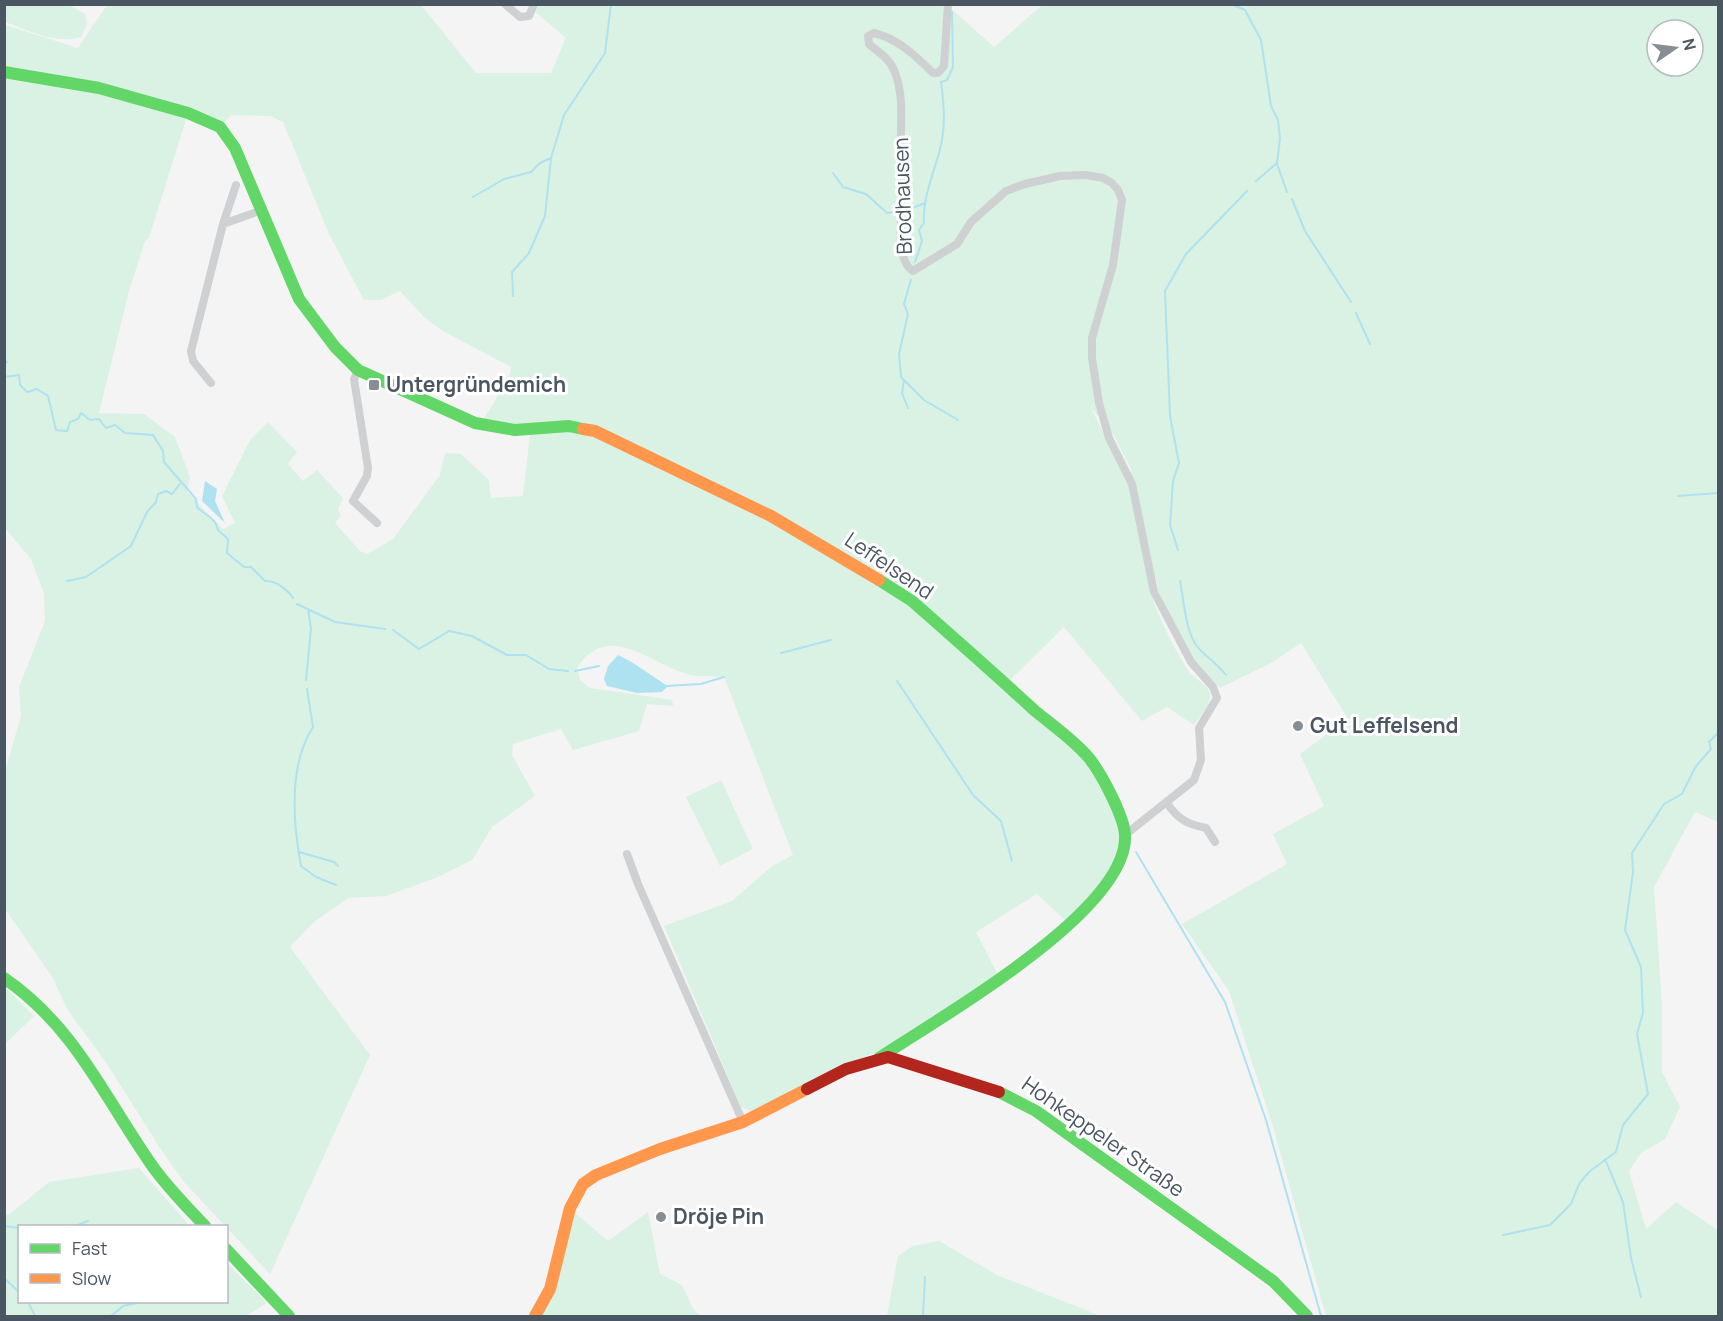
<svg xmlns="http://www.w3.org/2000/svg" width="1723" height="1321" font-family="Manrope,sans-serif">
	<rect width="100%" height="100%" fill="#f4f4f4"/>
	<path fill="#d9f2e3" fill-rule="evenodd" d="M67,4L85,14L87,24L81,37C56,45 28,30 5,22L6,5Z
		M107,5H421L476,73H551L566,38L533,10L534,5H947L994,47L1042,5H1718V822L1695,812L1654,887L1662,1004V1072L1680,1107L1665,1139L1641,1153L1629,1171L1646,1229L1676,1202L1718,1230V1316H1326L1274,1130L1229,991L1182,924L1287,864L1273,834L1324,806L1300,754L1348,719L1301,643L1271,663L1220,688L1193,661L1158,590L1156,578L1148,580C1150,602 1177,655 1190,673C1197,681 1210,684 1210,697C1210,706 1199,717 1194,725L1167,707L1142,721L1064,627L1009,681L914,596L847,564L909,605L1081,758C1095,775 1127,823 1120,846C1112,875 1087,901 1069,924L1037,894L976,932L998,975L883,1050L837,1068L753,1112L741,1107L664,926L732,901L772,866L793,855L724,677C713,676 699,677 687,674C649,663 608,620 577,668L580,680L590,688L672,700L673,706L647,704L639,731L573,750L561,729L513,744L512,755L535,796L492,827L472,860L438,877L386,896L348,898L314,922L290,947L370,1055L270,1274L184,1182L162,1151L107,1064L67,1009L53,978L5,909V771L21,716L19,687L45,621L44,594L31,559L5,528V25L78,48ZM1657,30H1693V66H1657ZM188,113L220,127L231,115L271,116L283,122L329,234L364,300H381L400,291L425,318L443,331L511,367L509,377L484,419L531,426L523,496L491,498L489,480L461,454L445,453L440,475L393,539L367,554L360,551L335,523L341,516L338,509L343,498L317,470L303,481L288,464L297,452L268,422L250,440L222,496L235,523L223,529L187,492L190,477L175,437L144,414L99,413L129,291L145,241L149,238ZM1090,406L1114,436L1132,471L1124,474Z
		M721,780L753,849L720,866L686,797Z
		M5,987L34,1016L5,1044H4Z
		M139,1168L190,1226H20V1302H226L227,1263L267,1303L246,1316H5V1215L10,1214L49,1182Z
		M573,1211L608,1241L648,1212L660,1274L682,1285L693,1309L700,1316H540Z
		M939,1241L997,1275L1101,1316H887L898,1256L913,1246Z"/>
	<path fill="#aee2f0" d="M205,481L217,489L215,501L225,523L202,501Z
		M618,655C636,663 651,676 668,686L662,692L637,693L607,686L604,679L608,666Z"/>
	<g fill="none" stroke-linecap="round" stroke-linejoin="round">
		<path stroke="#aee2f0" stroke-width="2" d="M1231,4L1245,10L1261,40L1271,106L1278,120L1280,139L1277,163L1256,181
			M1277,164L1287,192
			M833,173L843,187L866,194L887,213L896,212
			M473,197L504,179L531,172L540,163L551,158
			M1292,199L1305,231L1351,302
			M907,210L925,203
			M915,262L922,241L919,230L924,223C922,199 934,173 940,149C946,127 944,104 941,82L947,80L953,67L952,12
			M911,280L904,304L908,314L899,354L901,377L924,400L958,420
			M513,296L512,272L529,253L545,216L551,158L564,115L605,53L611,4
			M1356,313L1370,344
			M4,358L7,362L4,365
			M4,377L19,375L20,385L27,392L37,389L48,396L56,430L67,431L70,422L78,419L81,413L90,420L99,419L106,428L115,425L125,433L153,435L163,451L164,462L196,499L197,507C205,516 216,517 218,530L228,539L227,553L244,567H251L265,581C275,580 288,590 293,598
			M904,380L902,393L908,408
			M1678,496L1718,493
			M1178,550L1170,525L1173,481L1179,463L1170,416L1165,291L1186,254L1247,191
			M67,581L86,577L131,546L147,512L156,502L158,494L166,491L172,494L180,484
			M1180,581C1184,601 1185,628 1196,645C1202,654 1218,664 1226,675
			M297,604L335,622L385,629
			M393,630L419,649L449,631L472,636L507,655H526L549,669L568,671
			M781,653L831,640
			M575,671L599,666
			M306,680L311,629L308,609
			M897,681L973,795L1001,821L1012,861
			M666,686L701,684L724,677
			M307,689L313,727C288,766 293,823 301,866L316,877L336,885
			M299,852L334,862L338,866
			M1136,852L1225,1002L1266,1120L1321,1316
			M1605,1159L1623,1202L1631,1258L1641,1297
			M4,1226L20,1228
			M75,1226L88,1221
			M1503,1235L1550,1225L1571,1204L1579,1184L1589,1172L1616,1152L1623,1125L1648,1094L1637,1034L1643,1013L1641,967L1625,930L1633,872L1632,853L1664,804L1682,794L1696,766L1711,749L1709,742L1718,733
			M4,1278L20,1293
			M28,1302L35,1316
			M111,1316L123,1306L142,1302
			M923,1316L925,1277"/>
		<path stroke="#ced0d2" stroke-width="8" d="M505,4L520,17L529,16L534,4
			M948,4L944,66L938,73H933C917,57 897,38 874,33L868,36L869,44C878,52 889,58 894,70C905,96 900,124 901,151C901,161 904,170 904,179C904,200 892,259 913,271L957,244L971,222L1006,191L1025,184L1060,176L1086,175L1103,178L1112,183L1118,190L1122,200L1113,265L1092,338V358L1099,403L1109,438L1132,484L1154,592L1191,662L1213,687L1217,698L1199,728L1201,760L1194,780L1125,835
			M223,224L236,185
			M358,370L354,379L368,468L367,476L353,501L377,523
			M211,383L193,361L191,351L223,224L262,210
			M1166,802C1178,819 1186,824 1206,828L1215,842
			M627,854L638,884L743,1122"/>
		<path stroke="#63d668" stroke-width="12" d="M4,72L99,88L188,113L220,127L235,148L299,299L335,347L358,370L475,423L515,430L569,426L583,429
			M4,978C75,1027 103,1095 151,1164C166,1186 186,1206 205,1226
			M879,1058C937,1019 1129,911 1125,835C1124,816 1101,773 1089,758C1074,740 1052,725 1034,710C994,673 953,637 912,601L879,580
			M999,1092L1036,1111L1273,1281L1307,1316
			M226,1249L289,1316"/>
		<path stroke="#ff974d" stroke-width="12" d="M583,429L595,431L771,516L879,580
			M535,1316L550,1289L570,1208L583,1184L596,1175L660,1149L743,1122L807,1089"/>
		<path stroke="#b3261e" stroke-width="12" d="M807,1089L846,1069L888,1057L999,1092"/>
	</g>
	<g fill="#868d94" stroke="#fff" stroke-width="2">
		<rect x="368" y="379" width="12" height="12" rx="3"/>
		<circle cx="1298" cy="726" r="6"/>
		<circle cx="661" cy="1217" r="6"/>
	</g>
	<g text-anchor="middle" stroke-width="6" stroke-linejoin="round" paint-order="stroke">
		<g font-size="21" fill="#4a5661" stroke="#fff">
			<text transform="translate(903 196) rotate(-92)" y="7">Brodhausen</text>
			<text transform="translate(889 566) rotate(34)" y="7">Leffelsend</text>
			<text transform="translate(1103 1137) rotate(35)" y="7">Hohkeppeler Straße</text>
		</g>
		<g font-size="21" font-weight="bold" fill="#4a5661" stroke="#fff" text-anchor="start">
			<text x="386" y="392">Untergründemich</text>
			<text x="1310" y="733">Gut Leffelsend</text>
			<text x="673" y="1224">Dröje Pin</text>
		</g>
	</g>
	<rect width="1723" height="1321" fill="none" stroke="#4a5661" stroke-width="12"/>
	<rect x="18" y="1225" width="210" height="78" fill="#ffffff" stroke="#b7bbc0" stroke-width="1.5"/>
	<rect x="30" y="1244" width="30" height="9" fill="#63d668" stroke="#b7bbc0" stroke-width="1.5"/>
	<text x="72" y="1255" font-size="18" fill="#4a5661">Fast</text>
	<rect x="30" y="1274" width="30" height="9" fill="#ff974d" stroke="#b7bbc0" stroke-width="1.5"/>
	<text x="72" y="1285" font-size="18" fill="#4a5661">Slow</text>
	<g transform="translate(1675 48) rotate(76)"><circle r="28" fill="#ffffff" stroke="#b7bbc0" stroke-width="1.5"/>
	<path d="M0-4.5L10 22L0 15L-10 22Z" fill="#868d94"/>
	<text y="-9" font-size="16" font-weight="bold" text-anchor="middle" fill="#4a5661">N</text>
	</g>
</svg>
